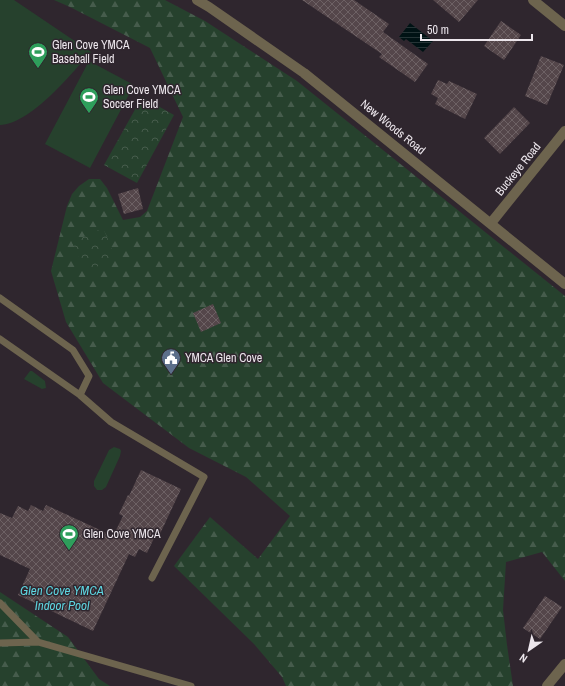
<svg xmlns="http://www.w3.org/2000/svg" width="565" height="686" font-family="'Archivo Narrow',sans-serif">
	<defs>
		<pattern id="forest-firs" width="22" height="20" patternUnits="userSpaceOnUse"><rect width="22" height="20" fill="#26412d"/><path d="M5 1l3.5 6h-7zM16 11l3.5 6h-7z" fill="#465c4c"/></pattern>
		<pattern id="park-crowns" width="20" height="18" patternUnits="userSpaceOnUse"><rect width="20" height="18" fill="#26412d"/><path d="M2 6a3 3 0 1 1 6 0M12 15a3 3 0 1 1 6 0" fill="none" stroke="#465c4c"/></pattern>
		<pattern id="water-rules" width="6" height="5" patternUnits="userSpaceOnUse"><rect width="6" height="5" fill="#001214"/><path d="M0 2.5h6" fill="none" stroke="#253436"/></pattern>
		<pattern id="building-cross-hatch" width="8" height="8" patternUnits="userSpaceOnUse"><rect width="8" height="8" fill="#54464a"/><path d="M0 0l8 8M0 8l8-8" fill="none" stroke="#6d6164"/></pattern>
	</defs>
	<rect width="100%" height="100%" fill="#2f262e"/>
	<path fill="#26412d" d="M0,0H14L91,52C71,74 31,124 0,125Z
		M89,61L134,85L90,168L45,144Z
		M30,371H32L45,381L46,388L42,389L24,379Z
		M114,447L120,449L121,451L120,456L106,487L102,490H97L94,486V481L109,450Z"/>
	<path fill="url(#forest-firs)" d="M54,0H165L205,21L297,81L565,296V581L542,552L506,562L503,610L507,645L513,686H286L282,677L254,644L174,566L210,517L258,559L290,516L246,477L189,448L103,383L66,322L51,271L67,206L72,194L79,186L89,179H100L107,188L123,220L140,217L147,211L183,117L150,48L70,7Z
		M0,592L68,637L99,679L110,686H0Z"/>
	<path fill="url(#park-crowns)" d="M142,97L174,115L137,183L104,165Z
		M103,228L116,258L85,272L72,242Z"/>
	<path fill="url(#water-rules)" d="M410,23L433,41L423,52L406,39L404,41L399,37Z"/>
	<path fill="url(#building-cross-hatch)" d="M302,0H354L389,24L383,32L428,64L415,82L379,57L382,54Z
		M433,0H478L459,22Z
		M501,21L521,35L504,60L484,46Z
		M541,56L564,65L547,105L525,96Z
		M438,80L447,84L449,81L477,94L465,119L435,104L438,98L431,94Z
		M514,107L530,123L500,154L484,138Z
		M138,188L143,209L124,214L118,194Z
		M213,304L221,323L201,332L193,313Z
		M141,470L181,489L159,536L156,534L147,553L139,549L135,557L129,554L93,631L18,595L30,569L0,555V513L12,518L18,506L28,511L31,505L43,511L46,505L113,536L123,516L119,514L128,495L129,496Z
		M545,596L562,607L540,639L523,628Z"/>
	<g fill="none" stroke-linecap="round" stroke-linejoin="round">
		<path stroke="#6d644e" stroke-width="7" d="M0,298L73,350L89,376L80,395
			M0,339L80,395L111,422L204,477L152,578
			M0,603L38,642
			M0,643L38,642L191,686"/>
		<path stroke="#6d644e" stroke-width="10" d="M197,0L209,7L304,73L565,284
			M533,0L565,26
			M491,223L565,131
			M547,686L565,664"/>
	</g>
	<defs>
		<g id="stadium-pin" transform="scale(1)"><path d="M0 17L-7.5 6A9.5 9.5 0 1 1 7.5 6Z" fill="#2e9e5b" stroke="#2f262e"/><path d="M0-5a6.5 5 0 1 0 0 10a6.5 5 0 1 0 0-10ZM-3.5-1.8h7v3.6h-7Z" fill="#fff"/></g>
		<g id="civic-pin" transform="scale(1)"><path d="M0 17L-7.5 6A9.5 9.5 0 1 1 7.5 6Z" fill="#5c6f8a" stroke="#2f262e"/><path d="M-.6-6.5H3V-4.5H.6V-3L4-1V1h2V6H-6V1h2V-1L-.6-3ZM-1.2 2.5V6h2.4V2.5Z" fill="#fff"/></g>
	</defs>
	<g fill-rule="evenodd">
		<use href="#stadium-pin" x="38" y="52"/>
		<use href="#stadium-pin" x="89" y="97"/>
		<use href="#civic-pin" x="171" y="358"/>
		<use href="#stadium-pin" x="69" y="534"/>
	</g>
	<g text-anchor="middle" stroke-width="3" stroke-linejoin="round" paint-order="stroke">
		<g font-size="12" fill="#ece6ec" stroke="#2f262e" text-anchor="start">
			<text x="52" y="49">Glen Cove YMCA<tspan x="52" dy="14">Baseball Field</tspan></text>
			<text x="103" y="94">Glen Cove YMCA<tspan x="103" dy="14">Soccer Field</tspan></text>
			<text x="185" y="362">YMCA Glen Cove</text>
			<text x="83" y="538">Glen Cove YMCA</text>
		</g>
		<g font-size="12" fill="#ece6ec" stroke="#2f262e">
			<text transform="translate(393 127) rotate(39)" y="4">New Woods Road</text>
			<text transform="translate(518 169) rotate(-51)" y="4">Buckeye Road</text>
		</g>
		<g font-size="13" font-style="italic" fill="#5ed5e0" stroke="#2f262e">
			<text x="62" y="595">Glen Cove YMCA<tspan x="62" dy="15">Indoor Pool</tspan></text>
		</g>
	</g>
	<g transform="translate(529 650) rotate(214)" stroke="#2f262e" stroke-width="3" paint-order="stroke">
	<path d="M0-3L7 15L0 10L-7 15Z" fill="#ece6ec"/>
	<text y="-6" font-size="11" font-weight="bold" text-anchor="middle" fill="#ece6ec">N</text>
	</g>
	<path d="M421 34v6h111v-6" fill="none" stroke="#ece6ec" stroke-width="2"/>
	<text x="427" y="34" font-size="12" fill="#ece6ec" stroke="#2f262e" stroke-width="3" paint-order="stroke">50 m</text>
</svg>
